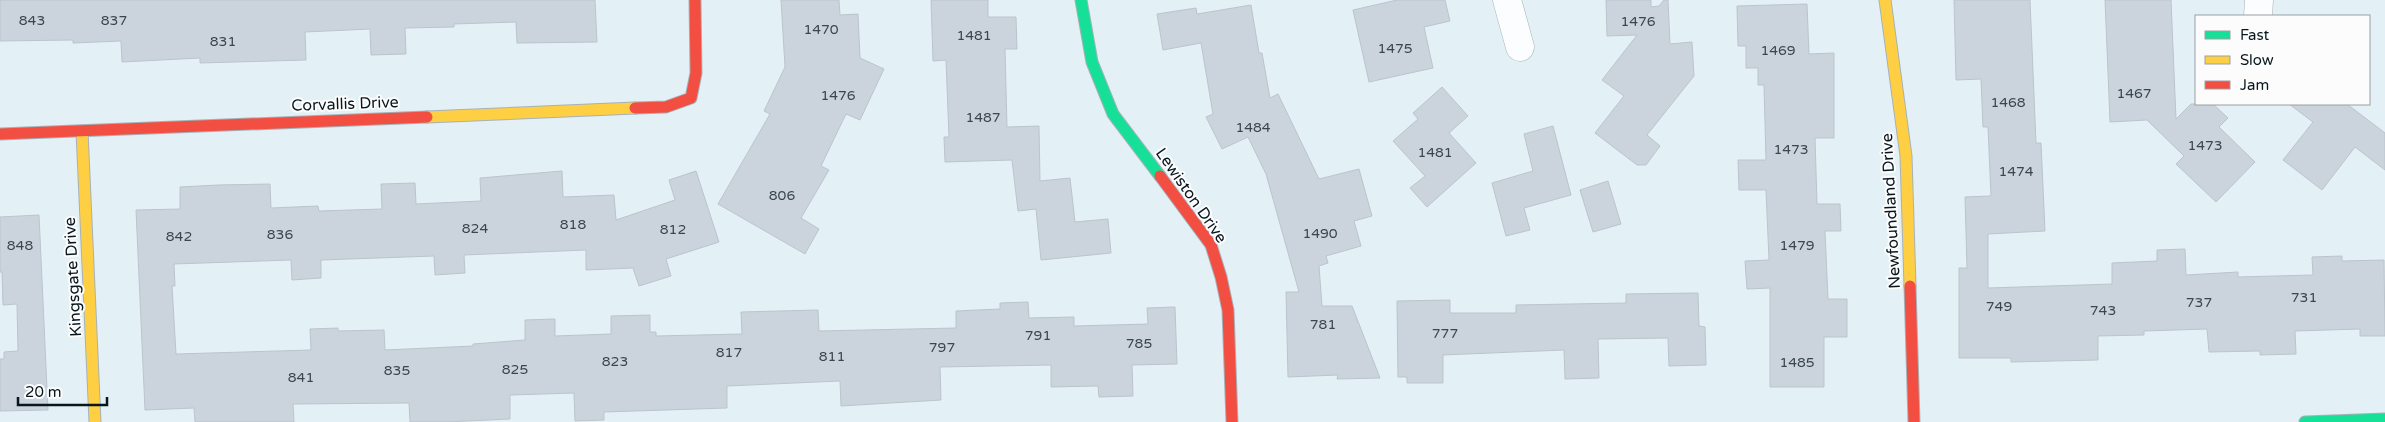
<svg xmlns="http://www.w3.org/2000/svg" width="2385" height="422" font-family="'Varela Round',sans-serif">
	<rect width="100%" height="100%" fill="#e3f0f6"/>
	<path fill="#cbd4dd" stroke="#bbc4cd" d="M0,0H595L597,42L517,43L516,22L454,24V27L405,28L406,54L371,55L370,29L305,32L306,60L200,63V58L122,62L121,41L73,43V40L0,41Z
		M781,0H839L840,15L858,14L860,58L884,69L860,120L846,114L821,166L829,170L801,218L819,229L805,254L718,204L770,114L764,111L785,67Z
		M931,0H988V17H1016L1017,49H1005L1007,127L1039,126L1040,181L1070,178L1075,222L1108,219L1111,253L1041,260L1036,209L1018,211L1012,160L945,162L944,137H949L946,60L933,61Z
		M1397,0H1445L1450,21L1424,27L1433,68L1369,82L1353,10Z
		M1606,0H1651V7L1659,6L1664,0H1668L1670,44L1692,42L1694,76L1647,135L1660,146L1646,165H1637L1595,133L1624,96L1602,80L1637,35L1607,36Z
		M1954,0H2030L2036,143H2041L2045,231L1988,234V288L2112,284V263L2157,261V250L2185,249L2186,275L2238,272V277L2313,275L2312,257L2342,256V261L2384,260L2385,336H2360V329L2295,331L2296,354L2260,355V351L2209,352L2207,329L2144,331V335L2098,336V360L2011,362V358H1959V268H1967L1965,197L1991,196L1988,127H1983L1981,79L1956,80Z
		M2105,0H2171L2176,119L2191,104H2213L2228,118L2219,127L2255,162L2216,202L2176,164L2184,156L2147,120L2110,122Z
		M1807,4L1809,54L1834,53V138H1815L1817,204H1840L1841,231H1825L1828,299H1847V337H1824V387H1770V288L1747,289L1745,261L1769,260L1766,190H1739L1738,160H1766L1764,85H1758V68H1746V46H1738L1737,6Z
		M1251,5L1259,53H1262L1270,98L1278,94L1319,179L1359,169L1372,216L1354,221L1361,246L1326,256L1328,263L1319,266L1322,306H1352L1380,378L1337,379L1338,375L1288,377L1286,292H1299L1266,174L1248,137L1222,149L1206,117L1213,114L1201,43L1163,50L1157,14L1196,8L1197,14Z
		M1442,87L1468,116L1449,133L1476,163L1427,207L1410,188L1425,176L1393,141L1418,119L1413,113Z
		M2289,104H2347L2385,133V170L2355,147L2322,190L2283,160L2313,122Z
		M1553,126L1571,195L1524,208L1530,230L1506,236L1492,183L1533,171L1524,134Z
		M562,171L563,197L614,195L616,220L675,200L669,180L696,171L719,242L666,259L671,276L639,286L633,268L586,270V250L464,255L465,273L435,275L434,256L321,260V278L292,280L291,260L174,264L175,286H172L176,354L311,350L310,329L338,328V331L384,330L385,350L473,346V344L525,340V320L555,319V336L611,334V316L650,315V332H656V336L742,334L741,312L818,310L819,331L956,328V311L1000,309V303L1028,302L1029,318L1074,317V326L1148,324L1147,308L1175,307L1177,364L1132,365L1133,396L1099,397L1098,386L1051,387V365L940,367L941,400L841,406L840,381L727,386V408L604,412V420L575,421L574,393L510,395V419L446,422H410L409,403L293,404L294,422H195L194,408L145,410L136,210L180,209V187L218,185L270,184L271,208L318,206L319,211L382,209L381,184L415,183L416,204L481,201L480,178Z
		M1608,181L1621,224L1593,232L1580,190Z
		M39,215L48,410L0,411V359H4V352L18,351L17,304L3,305L2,272H0V217Z
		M1698,293L1699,326L1705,327L1706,365L1669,366L1668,338L1598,339L1599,378L1565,379L1564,350L1443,355V383H1407V377H1398L1397,301L1450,300V313H1516V305L1626,303V294Z"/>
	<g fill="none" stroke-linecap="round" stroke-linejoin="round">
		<g stroke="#a5b2b8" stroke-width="29">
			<path id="street" d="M1507,0L1520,47
				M2258,16L2259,0"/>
		</g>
		<g stroke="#a5b2b8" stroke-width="13">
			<path id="fast" d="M1081,0L1092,62L1113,114L1160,176
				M2305,422L2385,419"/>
		</g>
		<g stroke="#a5b2b8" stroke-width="13">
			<path id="slow" d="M1885,0L1906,156L1910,286
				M427,117L635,108
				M82,131L95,422"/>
		</g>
		<g stroke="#a5b2b8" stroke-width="13">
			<path id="jam" d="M635,108L666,107L691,98L696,73L695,0
				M0,134L427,117
				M1160,176L1211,245L1221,277L1228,310L1232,422
				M1910,286L1914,422"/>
		</g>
		<use href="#street" stroke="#fbfdfe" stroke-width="28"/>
		<use href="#fast" stroke="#16e098" stroke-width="11"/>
		<use href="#slow" stroke="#ffcf43" stroke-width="11"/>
		<use href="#jam" stroke="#f24e42" stroke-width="11"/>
	</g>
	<g text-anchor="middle" stroke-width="4" stroke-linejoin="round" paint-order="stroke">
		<g font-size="14" fill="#39464e">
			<text x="32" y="25">843</text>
			<text x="114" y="25">837</text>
			<text x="1638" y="26">1476</text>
			<text x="821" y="34">1470</text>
			<text x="974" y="40">1481</text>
			<text x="223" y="46">831</text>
			<text x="1395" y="53">1475</text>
			<text x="1778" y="55">1469</text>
			<text x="2134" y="98">1467</text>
			<text x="838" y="100">1476</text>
			<text x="2008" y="107">1468</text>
			<text x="983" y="122">1487</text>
			<text x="1253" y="132">1484</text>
			<text x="2205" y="150">1473</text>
			<text x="1791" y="154">1473</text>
			<text x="1435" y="157">1481</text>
			<text x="2016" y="176">1474</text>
			<text x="782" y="200">806</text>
			<text x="573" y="229">818</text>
			<text x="475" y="233">824</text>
			<text x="673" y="234">812</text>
			<text x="1320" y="238">1490</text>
			<text x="280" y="239">836</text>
			<text x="179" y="241">842</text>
			<text x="20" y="250">848</text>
			<text x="1797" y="250">1479</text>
			<text x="2304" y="302">731</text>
			<text x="2199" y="307">737</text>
			<text x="1999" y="311">749</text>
			<text x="2103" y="315">743</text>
			<text x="1323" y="329">781</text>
			<text x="1445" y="338">777</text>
			<text x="1038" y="340">791</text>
			<text x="1139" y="348">785</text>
			<text x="942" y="352">797</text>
			<text x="729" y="357">817</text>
			<text x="832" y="361">811</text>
			<text x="615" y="366">823</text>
			<text x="1797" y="367">1485</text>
			<text x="515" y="374">825</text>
			<text x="397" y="375">835</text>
			<text x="301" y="382">841</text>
		</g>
		<g font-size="16" fill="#08171e" stroke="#fcfcfc">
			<text transform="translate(345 103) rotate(-2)" y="6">Corvallis Drive</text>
			<text transform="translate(1192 195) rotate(55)" y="6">Lewiston Drive</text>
			<text transform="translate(1890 211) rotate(-93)" y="6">Newfoundland Drive</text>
			<text transform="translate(72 277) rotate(-93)" y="6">Kingsgate Drive</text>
		</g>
	</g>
	<rect x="2195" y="15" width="175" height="90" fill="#fcfcfc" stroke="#9aa0a3"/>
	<rect x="2205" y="31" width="25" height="8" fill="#16e098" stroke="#9aa0a3"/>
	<text x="2240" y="40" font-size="15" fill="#08171e">Fast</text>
	<rect x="2205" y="56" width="25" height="8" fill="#ffcf43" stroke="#9aa0a3"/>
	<text x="2240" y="65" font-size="15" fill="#08171e">Slow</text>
	<rect x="2205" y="81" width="25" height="8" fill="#f24e42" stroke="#9aa0a3"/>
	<text x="2240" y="90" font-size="15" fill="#08171e">Jam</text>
	<path d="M18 397v8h89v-8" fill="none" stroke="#08171e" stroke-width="2.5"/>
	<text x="25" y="397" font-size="15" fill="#08171e" stroke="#fcfcfc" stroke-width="4" paint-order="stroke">20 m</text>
</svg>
